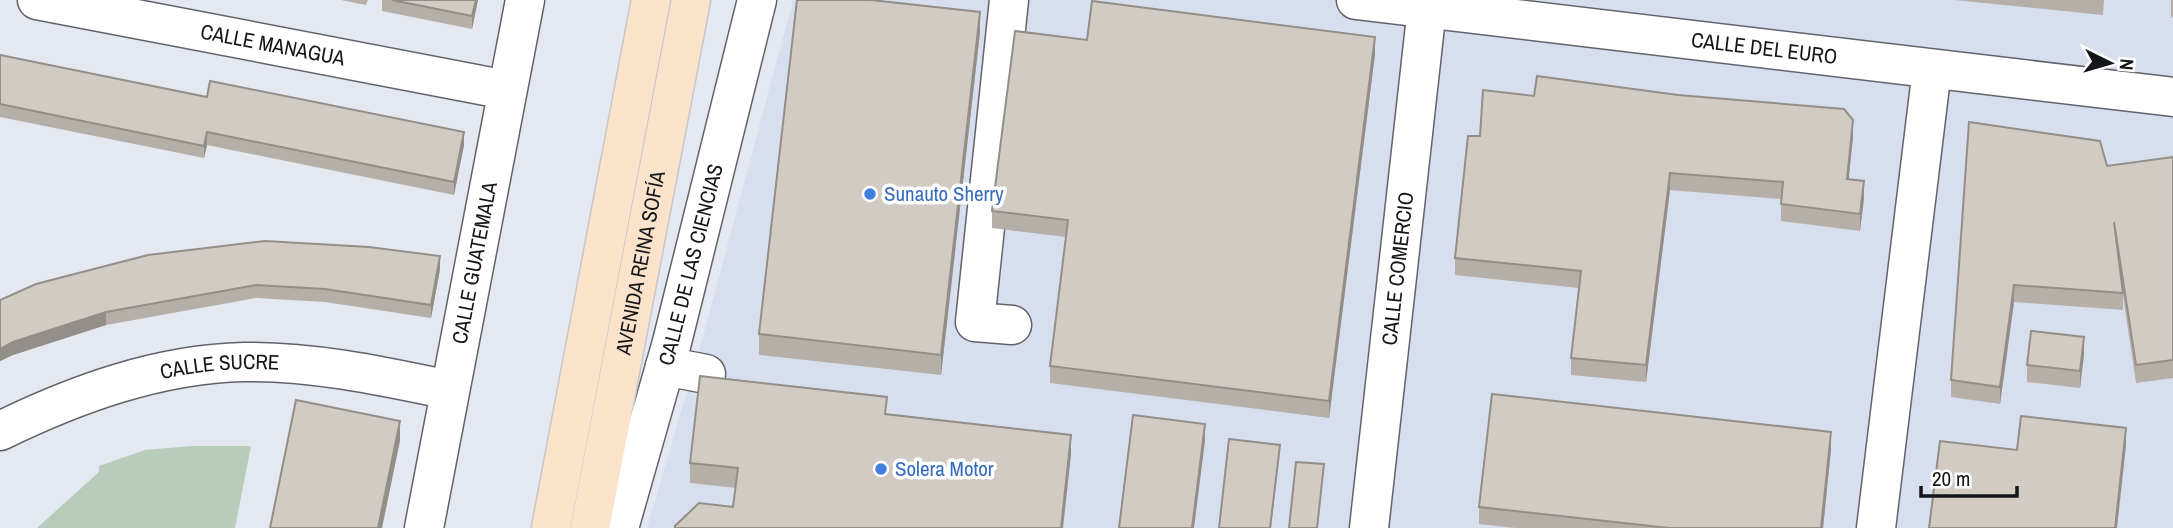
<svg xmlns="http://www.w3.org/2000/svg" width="2173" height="528" font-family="'Archivo Narrow',sans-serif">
	<rect width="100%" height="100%" fill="#e4e8f1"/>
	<path fill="#d7dfef" d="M793,0H2173V528H647L704,333Z"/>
	<path fill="#b7ccba" d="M192,446H251L235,528H37L99,472V466L145,450Z"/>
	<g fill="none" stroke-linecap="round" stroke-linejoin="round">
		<g stroke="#60636b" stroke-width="41">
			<g id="minor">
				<path id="s1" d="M37,0L507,90"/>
				<path d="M1009,0L975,322L1012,325"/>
				<path id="s2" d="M1356,0L2173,97"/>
				<path d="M665,366L706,374"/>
				<path id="s3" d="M0,431C76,394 158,364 244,362C313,361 382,376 449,390"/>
				<path id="s4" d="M424,528L525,0"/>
				<path id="s5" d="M619,528L672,342L757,0"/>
				<path id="s6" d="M1369,528L1427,8"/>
				<path d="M1876,528L1932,69"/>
			</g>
		</g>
		<g stroke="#c7c7c8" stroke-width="41">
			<g id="major">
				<path d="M551,528L651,0"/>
				<path id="s7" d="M590,528L691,0"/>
			</g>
		</g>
		<use href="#minor" stroke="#fff" stroke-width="38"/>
		<use href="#major" stroke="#fae2cb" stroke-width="38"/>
	</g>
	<path fill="#b5afa8" d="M341,0H368L366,5Z
		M382,0H478L472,29L382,11Z
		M1954,0H2104L2103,15Z
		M2171,0H2173V17H2171Z
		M980,32L941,375L759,355V334Z
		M1087,40L1375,54L1329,418L1050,383V366L1066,237L992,228V211Z
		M0,55L207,97L464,145L454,195L207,145L204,158L0,117Z
		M1534,96L1853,137L1848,179L1864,198L1860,231L1781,221V199L1670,190L1646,382L1571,375V358L1579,288L1455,275V258L1480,136Z
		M1969,122L2107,166L2173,157V378L2136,383L2123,296V310L2014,302L2000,404L1951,397V380Z
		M440,269L431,318L325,302L256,298L106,325L13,355L0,361V300Z
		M2084,354L2080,388L2027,382V365Z
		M887,414L1071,455L733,507L736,488L690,483V463Z
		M1831,449L1823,528H1516L1479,524V507Z"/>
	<path fill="#938e88" d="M476,0H478L472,29V16Z
		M980,12V32L941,375V355Z
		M1375,37V54L1329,418V401Z
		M1853,120V137L1847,196V179Z
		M207,132V145L204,158V146Z
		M464,132V145L454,195V182Z
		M1670,173V190L1646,382V365Z
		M1864,181V198L1860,231V214Z
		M440,256V269L431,318V305Z
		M2014,285V302L2000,404V387Z
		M106,312V325L13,355L0,361V349L13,342Z
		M2084,337V354L2080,388V371Z
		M400,421V441L382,528H378Z
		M1205,424V441L1194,528H1192Z
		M2126,428V446L2117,528H2115Z
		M1831,432V449L1823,528H1821Z
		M1071,435V455L1063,528H1061Z
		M1280,445L1271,528H1270Z"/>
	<path fill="#d2cbc3" stroke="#938e88" stroke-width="2" d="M392,0H476L472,16Z
		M797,0H871L980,12L941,355L759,334Z
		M1092,1L1375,37L1329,401L1050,366L1068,220L992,211L1015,31L1087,40Z
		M0,55L207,97L210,81L464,132L454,182L207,132L204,146L0,104Z
		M1537,76L1678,95L1844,109L1853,120L1847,179L1864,181L1860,214L1781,204L1783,182L1670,173L1646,365L1571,358L1581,271L1455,258L1468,136H1480L1483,90L1534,96Z
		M1969,122L2100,141L2107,166L2173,157V360L2136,365L2114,222L2123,293L2014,285L2000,387L1951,380Z
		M265,241L369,247L440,256L431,305L325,289L256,285L106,312L13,342L0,349V300L36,284L148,255Z
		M2031,331L2084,337L2080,371L2027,365Z
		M700,376L887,397L885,414L1071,435L1061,528H675V526L699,503L733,507L738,468L690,463Z
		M1492,394L1831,432L1821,528H1669L1479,507Z
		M296,400L400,421L378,528H270Z
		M1133,415L1205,424L1192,528H1119Z
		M2021,416L2126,428L2115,528H1929L1940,441L2017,450Z
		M1229,439L1280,445L1270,528H1219Z
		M1296,462L1324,464L1317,528H1289Z"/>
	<g fill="#3f7fe0" stroke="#fff" stroke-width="2.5">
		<circle cx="870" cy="194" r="7"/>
		<circle cx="881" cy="469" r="7"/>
	</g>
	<g text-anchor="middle" stroke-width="7" stroke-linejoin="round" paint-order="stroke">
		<g font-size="21" fill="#141619" stroke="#fff">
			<text dy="7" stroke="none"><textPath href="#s1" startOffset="240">CALLE MANAGUA</textPath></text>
			<text dy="7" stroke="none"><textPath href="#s2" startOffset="411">CALLE DEL EURO</textPath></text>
			<text dy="7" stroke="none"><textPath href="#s4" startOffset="270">CALLE GUATEMALA</textPath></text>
			<text dy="7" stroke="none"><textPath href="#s7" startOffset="270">AVENIDA REINA SOFÍA</textPath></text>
			<text dy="7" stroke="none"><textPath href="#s5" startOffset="273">CALLE DE LAS CIENCIAS</textPath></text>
			<text dy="7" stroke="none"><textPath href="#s6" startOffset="261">CALLE COMERCIO</textPath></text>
			<text dy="7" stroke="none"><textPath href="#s3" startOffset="231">CALLE SUCRE</textPath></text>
		</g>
		<g font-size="21" fill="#366cbe" stroke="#fff" text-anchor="start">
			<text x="884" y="201">Sunauto Sherry</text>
			<text x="895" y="476">Solera Motor</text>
		</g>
	</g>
	<g transform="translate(2110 63) rotate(95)" stroke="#ffffff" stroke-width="5" paint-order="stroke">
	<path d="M0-5L12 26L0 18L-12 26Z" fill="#141619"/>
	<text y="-10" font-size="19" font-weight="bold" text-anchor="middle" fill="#141619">N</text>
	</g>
	<path d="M1921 486v10h96v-10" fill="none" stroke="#141619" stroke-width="3.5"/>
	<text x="1932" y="486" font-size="21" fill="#141619" stroke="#ffffff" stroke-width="5" paint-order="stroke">20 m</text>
</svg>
